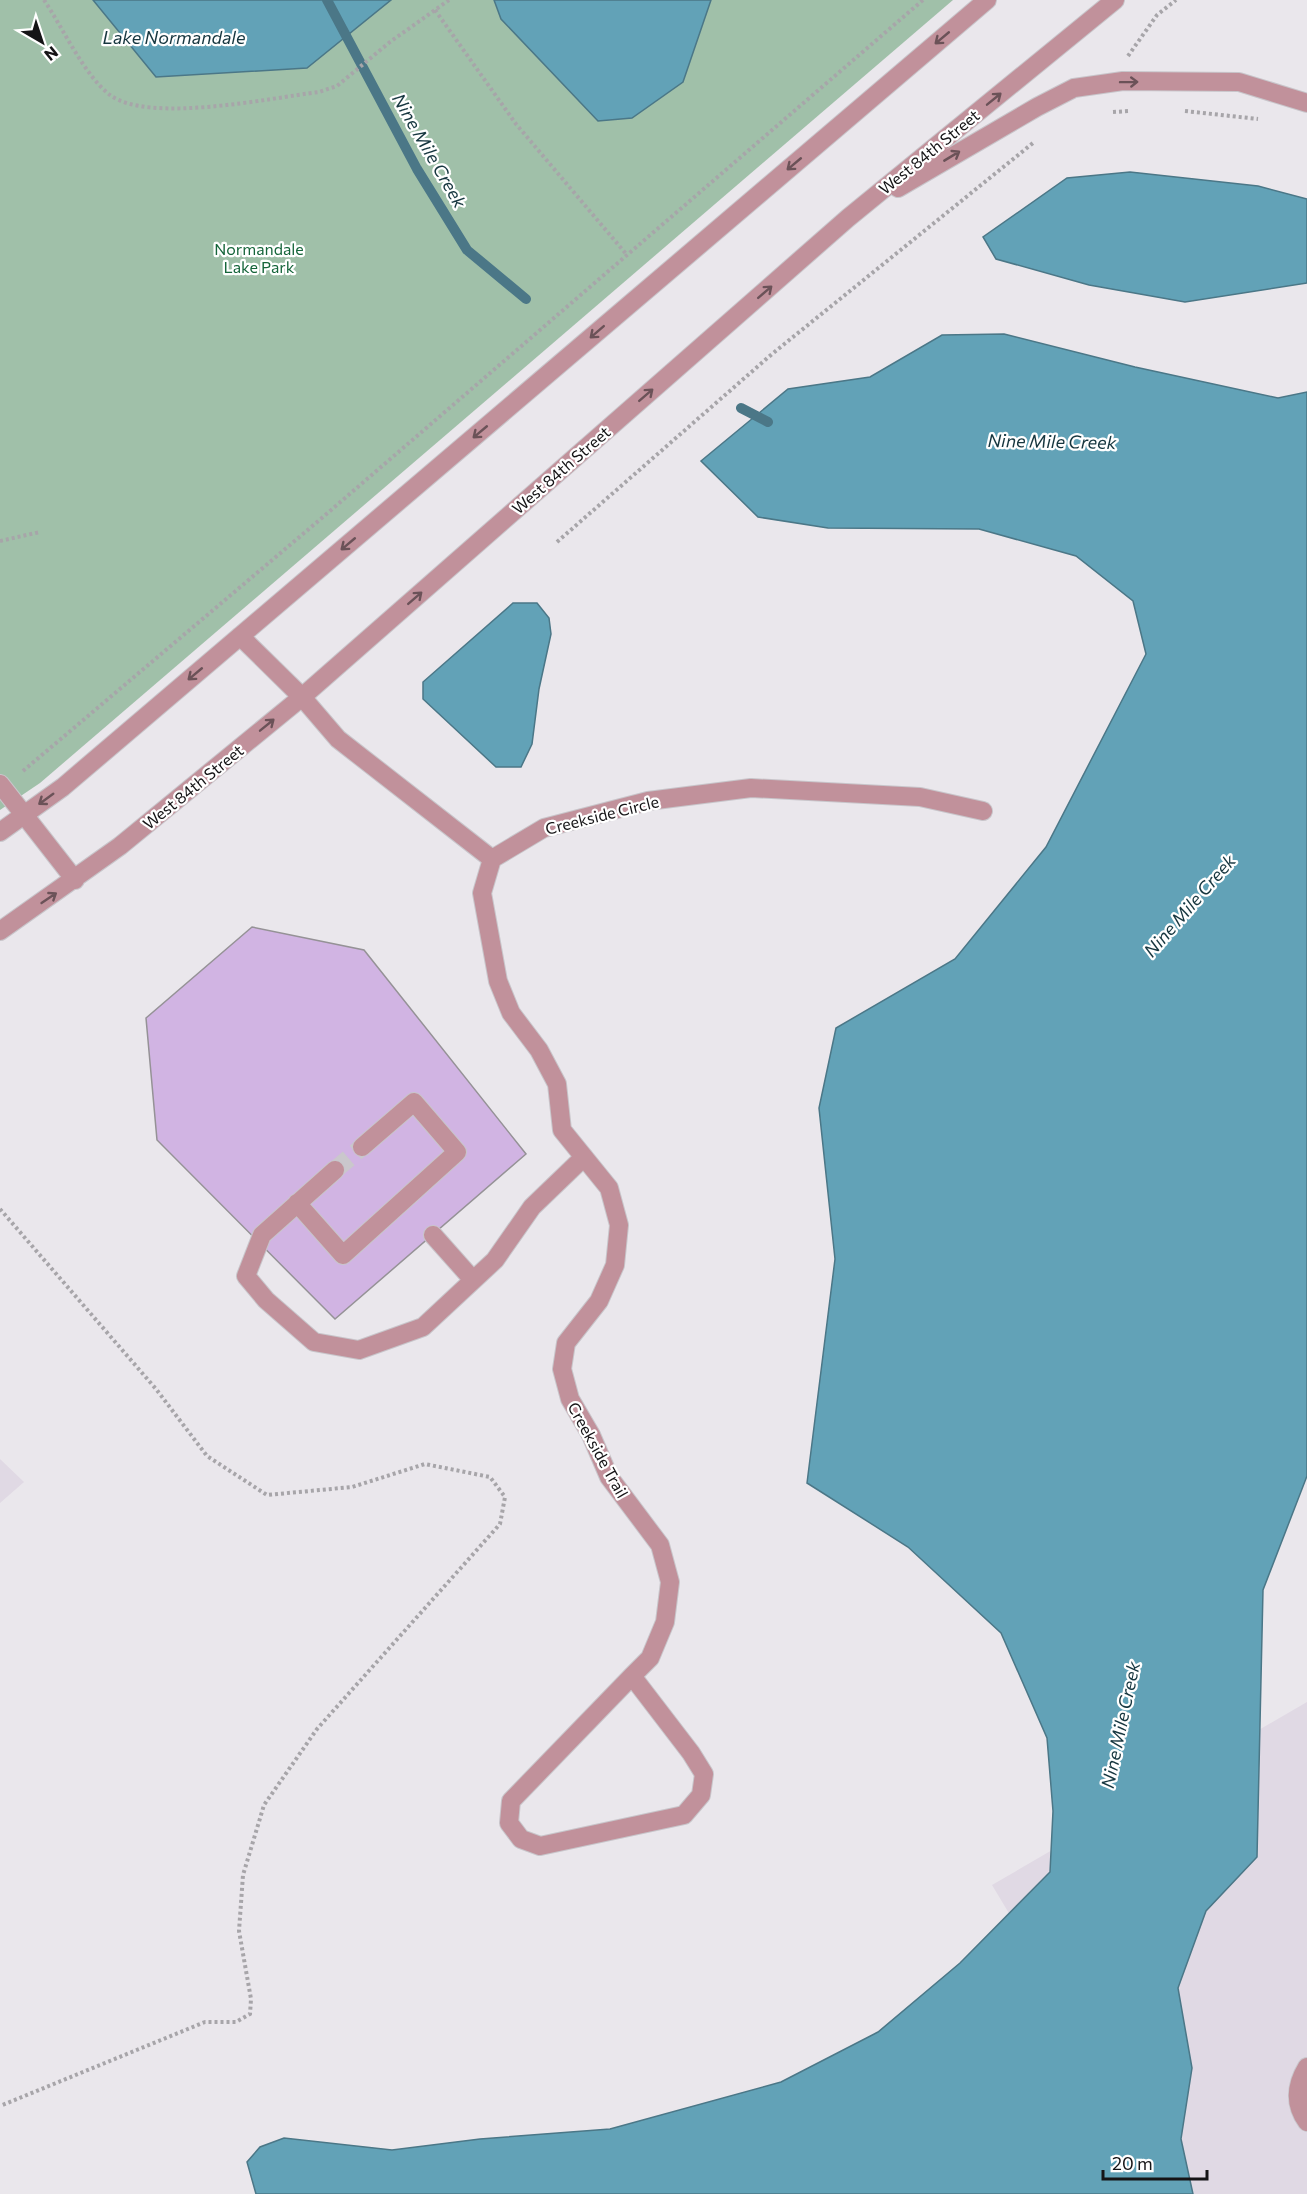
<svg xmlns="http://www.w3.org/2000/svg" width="1307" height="2194" font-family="Commissioner,sans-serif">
	<rect width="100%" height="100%" fill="#eae7ec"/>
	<path fill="#e0d9e4" d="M0,1459L24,1482L0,1503Z
		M1307,1702V2194H1178L992,1885Z"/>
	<path fill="#a0c0a9" d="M0,0H953L40,783L0,810Z"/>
	<path fill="#62a2b7" stroke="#4b7787" stroke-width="1.5" d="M93,0H391L307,68L156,77Z
		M494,0H711L683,82L632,118L598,121L501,19Z
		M1130,172L1258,186L1307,199V283L1185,302L1089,285L996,259L983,237L1067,178Z
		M1004,334L1135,367L1278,398L1307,392V1476L1263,1590L1257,1857L1206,1911L1178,1988L1192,2068L1181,2139L1193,2194H256L247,2162L260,2147L284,2138L392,2150L480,2139L610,2129L781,2082L878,2032L960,1963L1050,1872L1053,1811L1047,1738L1001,1633L908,1547L807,1483L835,1259L819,1108L836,1028L955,959L1046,847L1146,654L1133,601L1076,556L979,529L828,528L758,517L701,461L788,389L870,377L942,335Z
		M513,603H537L549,618L551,634L539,689L532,744L521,767H496L423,699V682Z"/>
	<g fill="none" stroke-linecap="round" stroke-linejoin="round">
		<path stroke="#4b7787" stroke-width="10" d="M327,0L417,169L467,250L526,299
			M741,408L768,422"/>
	</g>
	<path fill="#d1b4e3" stroke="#959296" stroke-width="1.5" d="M252,927L364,950L526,1154L335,1319L157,1140L146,1018Z"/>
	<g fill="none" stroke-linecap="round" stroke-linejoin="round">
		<path stroke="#cac7cc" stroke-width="18" stroke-dasharray="18 9" stroke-linecap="butt" d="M335,1170L362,1147"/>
		<g stroke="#c8c5ca" stroke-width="20">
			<path id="minor" d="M898,188L1037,107L1074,88L1123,81L1239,82L1307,103
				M240,636L302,697L338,739L492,859
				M0,784L75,880
				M0,832L63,787L987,0
				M492,859L482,893L498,981L511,1013L539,1050L557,1084L562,1130L609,1188L619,1225L615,1265L599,1301L566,1343L562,1369L570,1399L591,1435L609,1477L660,1545L670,1582L665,1622L650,1658L632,1676L511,1801L509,1823L521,1839L540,1846L684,1815L701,1795L704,1774L691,1753L632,1676
				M492,859L544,828L648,801L751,788L920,797L983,811
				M0,931L120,846L302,697L848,218L1115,0
				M335,1170L262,1235L246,1276L266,1300L314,1342L359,1350L423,1327L495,1260L532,1207L584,1157
				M297,1203L343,1255L457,1152L414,1102L362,1147
				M433,1235L473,1280
				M1307,2067C1296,2085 1294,2104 1307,2122"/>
		</g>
		<path stroke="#a7a5a9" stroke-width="4" stroke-dasharray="3 3" stroke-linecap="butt" d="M44,0C63,28 84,75 110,95C149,124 270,98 319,92L337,86L390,42L449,0
			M435,10L516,124L627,255
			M1128,56L1157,15L1176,0
			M1185,111L1258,119
			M1113,112L1130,111
			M0,541L40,532
			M557,542L772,354L1033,143
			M23,771L323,517L923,0
			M0,1209L156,1389L207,1456L267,1495L352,1487L425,1464L490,1477L505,1497L500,1524L317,1729L264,1805L243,1875L239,1931L251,1999L250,2014L236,2022H205L0,2106"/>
		<use href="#minor" stroke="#c1919b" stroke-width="18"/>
	</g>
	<defs><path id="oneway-shaft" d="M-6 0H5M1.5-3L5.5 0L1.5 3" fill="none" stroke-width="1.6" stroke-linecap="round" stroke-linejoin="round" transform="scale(1.5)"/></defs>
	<g stroke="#6b5258">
		<use href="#oneway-shaft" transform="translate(942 38) rotate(140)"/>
		<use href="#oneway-shaft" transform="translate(1129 82) rotate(-1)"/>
		<use href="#oneway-shaft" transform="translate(994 99) rotate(-39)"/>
		<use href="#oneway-shaft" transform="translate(952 156) rotate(-31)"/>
		<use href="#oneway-shaft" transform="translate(794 164) rotate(140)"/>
		<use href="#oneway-shaft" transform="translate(765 292) rotate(-41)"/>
		<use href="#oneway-shaft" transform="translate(597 332) rotate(139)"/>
		<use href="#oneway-shaft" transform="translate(646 395) rotate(-41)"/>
		<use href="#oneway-shaft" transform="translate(480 432) rotate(140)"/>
		<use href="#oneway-shaft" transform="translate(348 544) rotate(140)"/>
		<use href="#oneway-shaft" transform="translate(415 598) rotate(-41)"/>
		<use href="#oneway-shaft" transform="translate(195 674) rotate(140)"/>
		<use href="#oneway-shaft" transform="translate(267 725) rotate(-39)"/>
		<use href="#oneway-shaft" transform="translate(46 799) rotate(144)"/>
		<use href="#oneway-shaft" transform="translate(49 898) rotate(-34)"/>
	</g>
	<g text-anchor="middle" stroke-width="4.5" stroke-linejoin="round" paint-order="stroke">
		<g font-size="16" fill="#151416" stroke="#fff">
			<text transform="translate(929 152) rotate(-39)" y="6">West 84th Street</text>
			<text transform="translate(561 470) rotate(-41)" y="6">West 84th Street</text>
			<text transform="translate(193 787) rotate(-39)" y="6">West 84th Street</text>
			<text transform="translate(602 815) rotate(-14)" y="6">Creekside Circle</text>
			<text transform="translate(598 1450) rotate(61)" y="6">Creekside Trail</text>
		</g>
		<g font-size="16" fill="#15653a" stroke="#fff">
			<text x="259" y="255">Normandale<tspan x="259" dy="18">Lake Park</tspan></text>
		</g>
		<g font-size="18" font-style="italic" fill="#16363f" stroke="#fff">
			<text x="174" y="44">Lake Normandale</text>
			<text transform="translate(429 151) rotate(60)" y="6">Nine Mile Creek</text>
			<text transform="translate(1052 442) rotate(1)" y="6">Nine Mile Creek</text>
			<text transform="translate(1190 906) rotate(-49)" y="6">Nine Mile Creek</text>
			<text transform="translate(1121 1725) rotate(-78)" y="6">Nine Mile Creek</text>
		</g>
	</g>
	<g transform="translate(42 42) rotate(141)" stroke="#ffffff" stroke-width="4.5" paint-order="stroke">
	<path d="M0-4.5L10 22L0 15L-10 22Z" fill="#151416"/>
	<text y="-9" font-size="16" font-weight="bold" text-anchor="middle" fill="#151416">N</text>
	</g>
	<path d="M1103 2170v9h104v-9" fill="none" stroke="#151416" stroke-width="3"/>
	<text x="1112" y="2170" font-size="18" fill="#151416" stroke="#ffffff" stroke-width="4.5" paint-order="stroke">20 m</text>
</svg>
